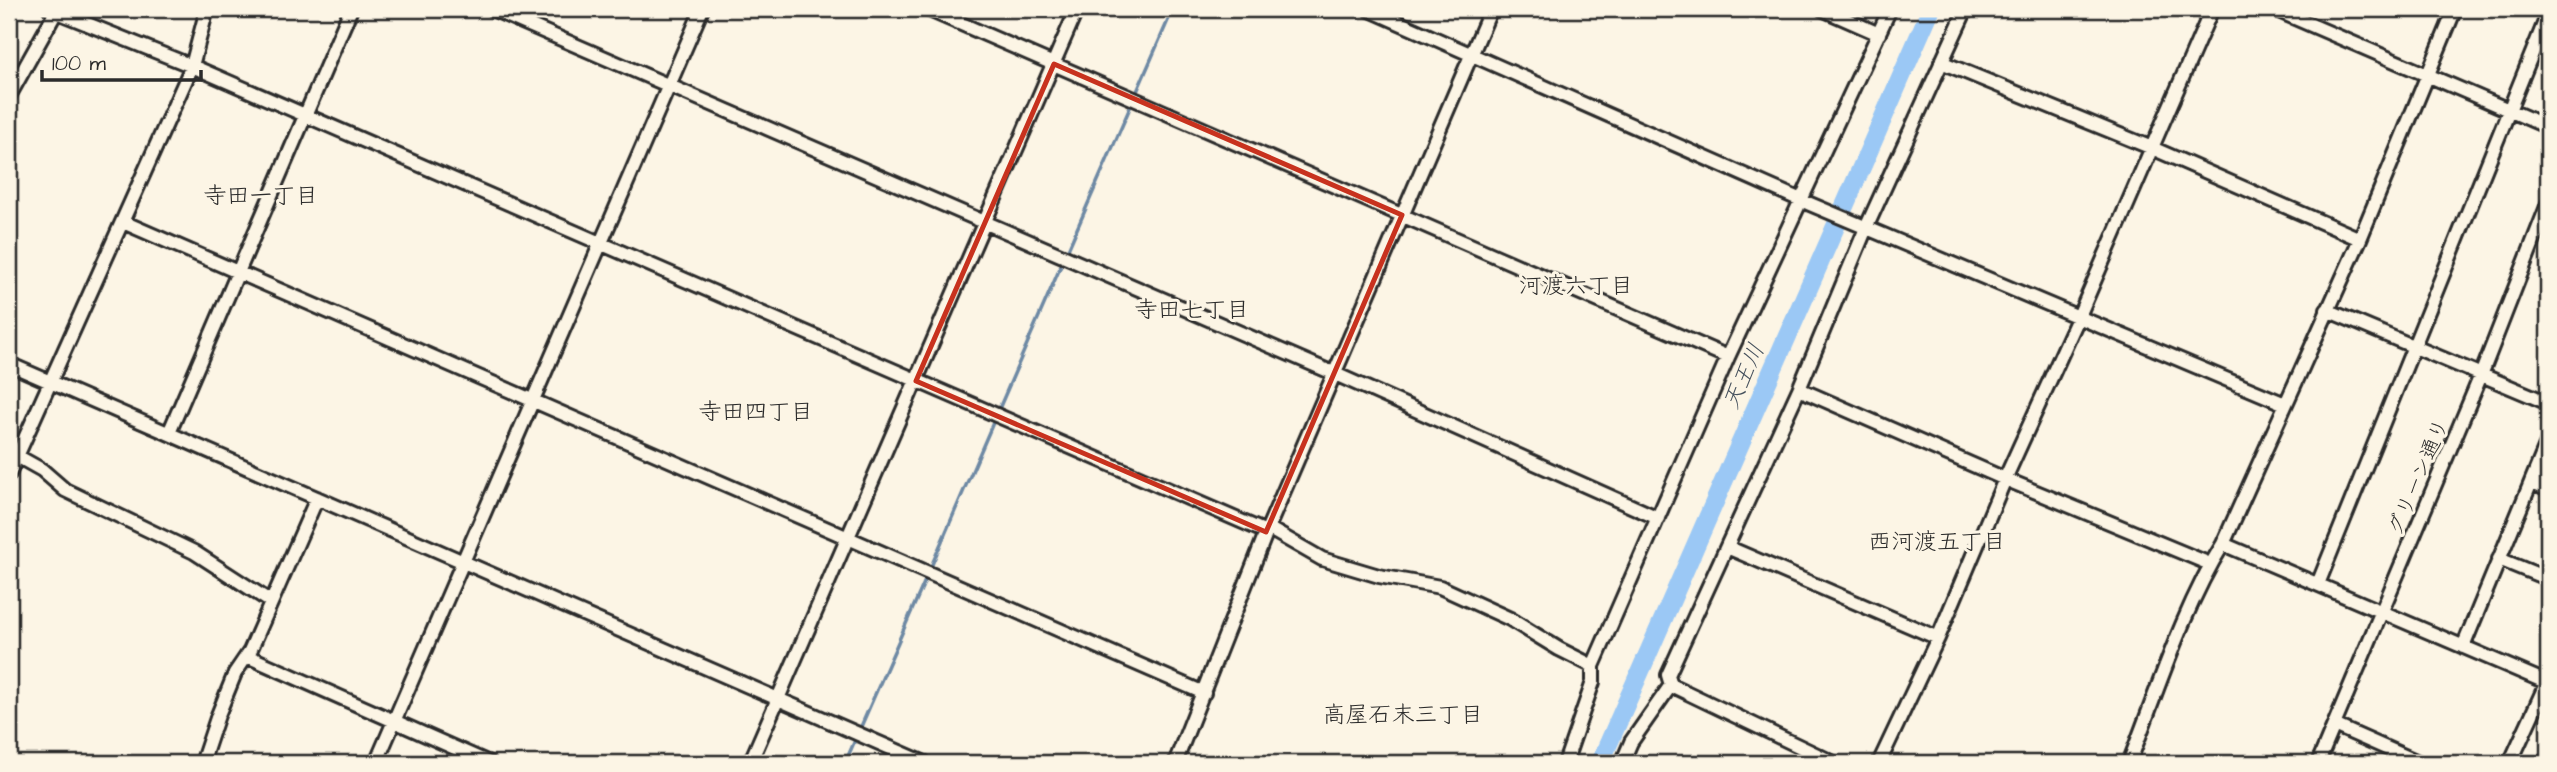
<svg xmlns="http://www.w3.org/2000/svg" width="2557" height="772" font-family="'Architects Daughter','Klee One',sans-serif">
	<rect width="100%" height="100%" fill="#fcf5e5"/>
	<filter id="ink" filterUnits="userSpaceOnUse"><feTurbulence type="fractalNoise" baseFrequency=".0143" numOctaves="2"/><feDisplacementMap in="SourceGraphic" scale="14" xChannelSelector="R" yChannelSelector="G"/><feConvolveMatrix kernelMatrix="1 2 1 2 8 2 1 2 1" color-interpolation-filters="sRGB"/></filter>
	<g filter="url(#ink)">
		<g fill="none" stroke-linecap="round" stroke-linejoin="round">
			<path stroke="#6e89a4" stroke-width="3.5" d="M1066,254L1173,9
				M998,411L1063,261
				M930,569L995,418
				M845,763L927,576"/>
			<path stroke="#9bc8f5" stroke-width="19" d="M1600,763L1931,9"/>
			<g stroke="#2b2b2b" stroke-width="18">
				<path id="minor" d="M50,9L192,66L1266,532
					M492,9L1333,373L1658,518
					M927,9L1728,357
					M1368,9L1810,204L2285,404
					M1822,9L1879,34
					M2274,9L2548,127
					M1941,62L2152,148L2360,239
					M9,96L57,10
					M123,222L1204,693
					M2327,310L2548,403
					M9,364L925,763
					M1799,389L2005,479L2210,564
					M169,433L351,9
					M17,456L42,470L65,490L194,552L271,602
					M9,474L192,66L207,9
					M2531,482L2548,490
					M1268,528L1322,559L1379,576L1440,587L1510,619L1559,649L1593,666
					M2223,544L2548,683
					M1727,547L1938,638
					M2499,559L2548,579
					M2318,584L2548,14
					M2463,647L2548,441
					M247,656L489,763
					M2334,725L2420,763
					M202,763L218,715L235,673L250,651L317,498
					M376,763L702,9
					M750,763L1077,9
					M1175,763L1268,528L1491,9
					M1565,763L1593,682V666L1728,357L1890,9
					M1622,763L1631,742L1671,685
					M1834,763L1671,685L1668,675L1799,389L1866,228L1966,9
					M1879,763L1938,638L2005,479L2079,316L2212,9
					M2129,763C2157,692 2183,608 2223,544L2360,239L2455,9
					M2318,763L2481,375L2548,204
					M2510,763L2547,682"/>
			</g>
			<use href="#minor" stroke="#fcf5e5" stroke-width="12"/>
		</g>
	</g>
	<path fill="none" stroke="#c8321e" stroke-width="5" stroke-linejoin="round" d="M1054,64L1402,215L1266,532L916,381Z"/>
	<g text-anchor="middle" stroke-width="6" stroke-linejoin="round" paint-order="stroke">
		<g font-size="21" fill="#2b2b2b" stroke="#fcf5e5">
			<text transform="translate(2418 477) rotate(-67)" y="7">グリーン通り</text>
		</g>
		<g font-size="23" fill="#2b2b2b" stroke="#fcf5e5">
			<text x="261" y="203">寺田一丁目</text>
			<text x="1576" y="293">河渡六丁目</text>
			<text x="1192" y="317">寺田七丁目</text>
			<text x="756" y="419">寺田四丁目</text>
			<text x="1937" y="549">西河渡五丁目</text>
			<text x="1403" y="722">高屋石末三丁目</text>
		</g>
		<g font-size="23" font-style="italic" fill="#47525e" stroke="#fcf5e5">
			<text transform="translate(1743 376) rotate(-66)" y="8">天王川</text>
		</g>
	</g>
	<rect width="2557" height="772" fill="none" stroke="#fcf5e5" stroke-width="35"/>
	<rect x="18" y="18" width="2522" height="737" fill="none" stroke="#2b2b2b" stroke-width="2.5" filter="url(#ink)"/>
	<path d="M42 70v10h159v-10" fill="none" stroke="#2b2b2b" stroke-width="3.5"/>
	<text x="52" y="70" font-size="21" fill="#2b2b2b" stroke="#fcf5e5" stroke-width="5" paint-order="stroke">100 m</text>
</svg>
